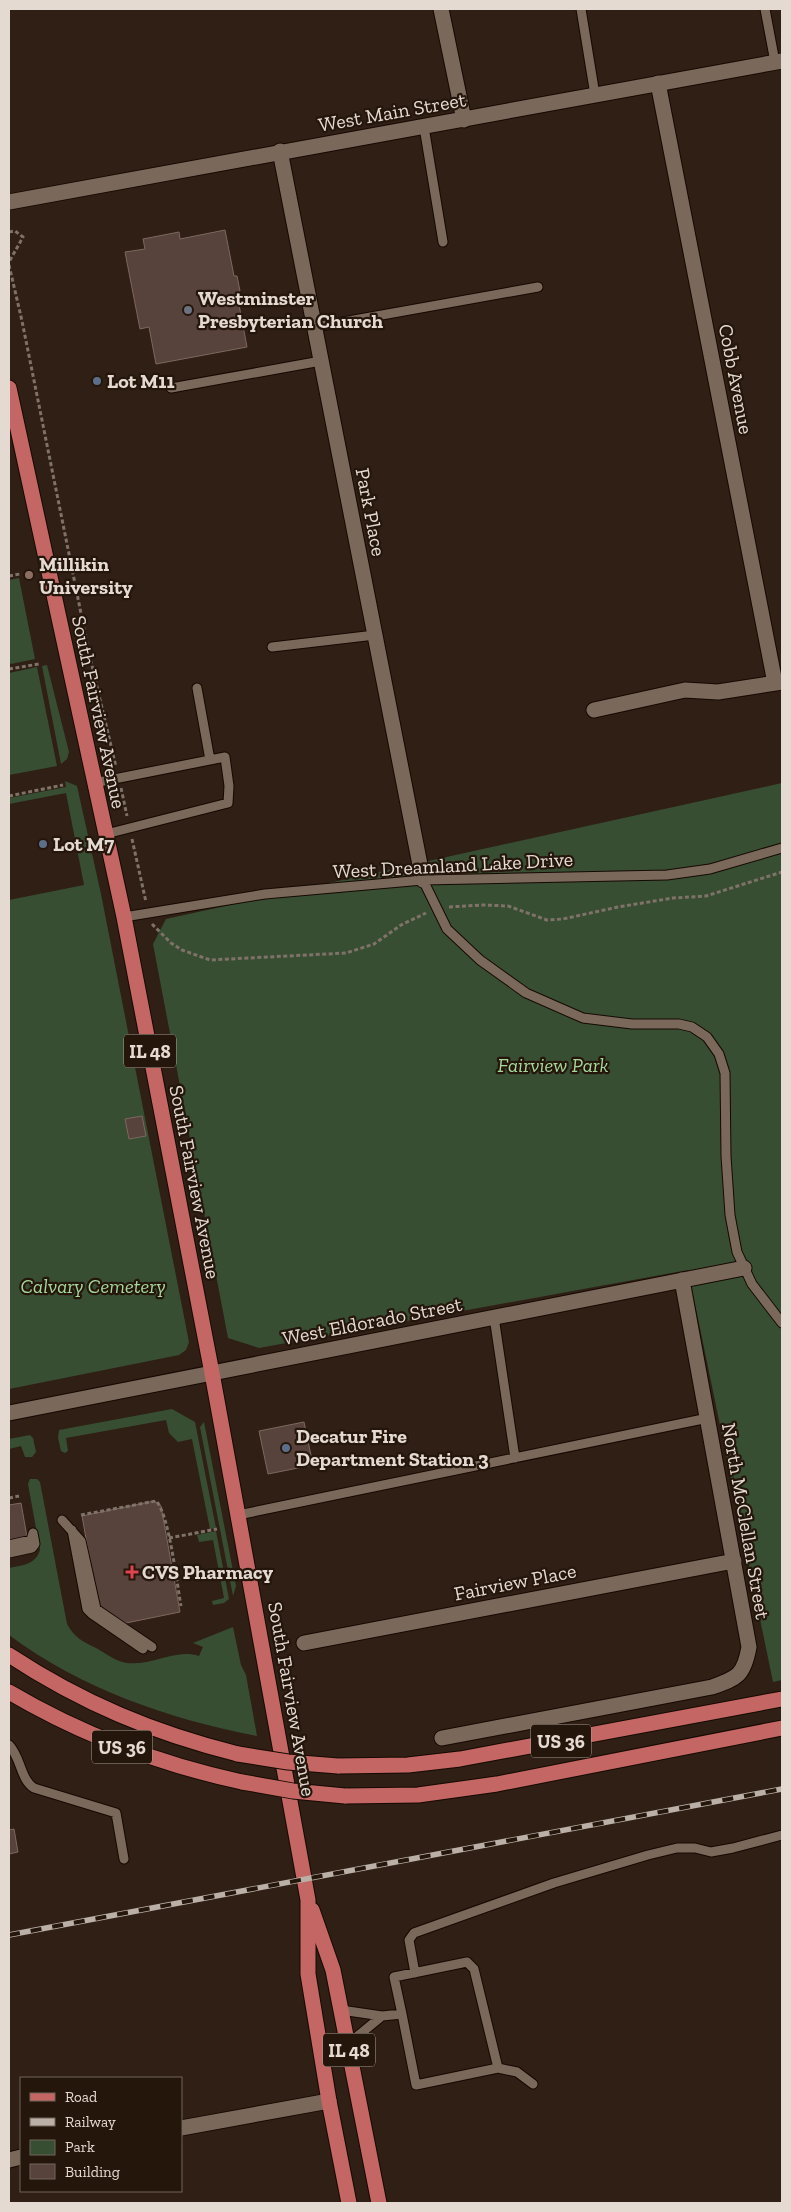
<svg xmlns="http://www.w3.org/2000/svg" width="791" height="2212" font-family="'Zilla Slab',serif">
	<rect width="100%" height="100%" fill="#2f1f14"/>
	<path fill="#374e33" d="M19,578L35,659L11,664L9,662V580Z
		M47,665L69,752L67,759L61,764L42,666Z
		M37,667L57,766L9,775V673Z
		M65,781L77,786L101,894L189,1342L186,1350L179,1355L9,1389V900L84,885L66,793L9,804V798L66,787Z
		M782,783V1680L773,1682L688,1270L259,1348L228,1338L153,944L166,919Z
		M172,1409L195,1422L216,1528L210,1529L192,1439L178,1442L169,1433L166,1420L66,1438L68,1451L65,1453L61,1451L58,1438L59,1430Z
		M204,1422L236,1586L233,1596L200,1427Z
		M30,1435L33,1438L36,1452L32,1457H25L21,1446L9,1449V1439Z
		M30,1479H37L40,1482L67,1624C74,1637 83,1642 96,1648C105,1653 117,1662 127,1663C152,1666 176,1648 199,1656L203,1647L193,1643L233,1627L241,1665L246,1675L257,1736C169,1719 81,1689 9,1635V1568C23,1565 35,1565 40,1550L28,1484Z
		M216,1531L229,1599L224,1603L213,1605L212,1601L224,1598L213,1540L199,1542L197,1535Z"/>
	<path fill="#58433c" stroke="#7d675f" d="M225,230L234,276H237L240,291L237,294L247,347L156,364L149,327L140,329L125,252L145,249L143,239L179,232L180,239Z
		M142,1116L146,1136L129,1139L125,1119Z
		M304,1422L313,1465L268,1474L259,1431Z
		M154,1501L161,1506L180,1612L126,1623L115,1616L107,1628L98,1605L82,1516Z
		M21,1503L27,1537L9,1557V1505Z
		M14,1829L18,1852L9,1854V1830Z"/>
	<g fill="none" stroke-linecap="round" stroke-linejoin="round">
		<g stroke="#160902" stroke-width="11">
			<path id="lane" d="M581,9L595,95
				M765,9L775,62
				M424,127L443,242
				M315,327L538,287
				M171,388L321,361
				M272,647L375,635
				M197,688L210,760
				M94,783L225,757L229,786L228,803L106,834
				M423,880L447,929L480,960L526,993L583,1018L632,1024H679L692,1027L707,1037L719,1054L725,1073L726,1156L730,1215L737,1252L752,1284L782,1323
				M124,917L265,894L423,880L667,875L710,869L782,848
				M494,1317L515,1458
				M238,1515L708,1418
				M62,1520L81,1541L96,1609L152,1647
				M72,1530L87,1609L92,1614L143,1649
				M9,1545L31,1540L33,1533
				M9,1553L32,1548L35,1544L33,1533
				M9,1745C21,1757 20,1779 34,1788L116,1813L124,1859
				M415,1973L409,1940L414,1933L554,1883L648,1855L677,1848H695L711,1852L733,1848L782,1835
				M341,2010L382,2016L402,2014L416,2085L498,2068L474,1969L467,1962L394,1977L402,2014
				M348,2044L382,2016
				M498,2068L517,2072L533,2084"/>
		</g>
		<g stroke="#160902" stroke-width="17">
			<path id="street" d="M441,9L464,120
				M658,83L775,683
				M280,151L423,880
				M594,710L685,690L718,692L782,682
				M9,1413L744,1268
				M304,1643L734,1561
				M442,1738L712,1687C738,1678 744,1675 749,1647L682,1280
				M181,2128L329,2101
				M9,2160L21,2157"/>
		</g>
		<g stroke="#160902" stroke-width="17">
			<path id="secondary" d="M9,202L782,61"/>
		</g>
		<g stroke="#160902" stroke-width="17">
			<path id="primary" d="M9,388L124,917L212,1373L308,1900V1974L329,2101L349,2203
				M9,1655C82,1703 154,1733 238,1754
				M9,1692C82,1735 159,1764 242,1782
				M338,1766L408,1765L460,1759L782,1699
				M345,1796L418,1795L497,1784L782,1728
				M312,1910L333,1970L379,2203"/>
		</g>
		<path stroke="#7f7268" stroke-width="3" stroke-dasharray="4 2.5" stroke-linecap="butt" d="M9,232L15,231L23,237L9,262
			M9,265L22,321L89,653L116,767
			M9,576L20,574
			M9,669L39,664
			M121,788L127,816
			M9,796L63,785
			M132,839L146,902
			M449,907L483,905L508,906L547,920L563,919L618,907L673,898L706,896L782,872
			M152,924L171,943L182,950L210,960L346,953L374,944L401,925L426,913
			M9,1498L19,1496
			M81,1515L156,1501C169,1513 177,1585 181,1606
			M169,1538L217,1529"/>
		<use href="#lane" stroke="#7a685b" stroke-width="9"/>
		<use href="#street" stroke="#7a685b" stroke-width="15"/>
		<use href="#secondary" stroke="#7a685b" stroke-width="15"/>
		<use href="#primary" stroke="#c46764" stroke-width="15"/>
		<g stroke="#bbb0a7" stroke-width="5.5">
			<path id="rail" d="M9,1935L782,1789"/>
		</g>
		<use href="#rail" stroke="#25160b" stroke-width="4" stroke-dasharray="11" stroke-linecap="butt"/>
		<g stroke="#160902" stroke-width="17" stroke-linecap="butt">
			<path id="primary-bridge" d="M238,1754L288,1762L338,1766
				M242,1782L293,1791L345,1796"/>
		</g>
		<use href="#primary-bridge" stroke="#c46764" stroke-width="15"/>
	</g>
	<circle fill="#6b7280" stroke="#25160b" stroke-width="2" cx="188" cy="310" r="5"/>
	<g fill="#5c6f8a" stroke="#25160b" stroke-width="2">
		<circle cx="97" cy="381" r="5"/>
		<circle cx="43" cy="844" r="5"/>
		<circle cx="286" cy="1448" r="5"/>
	</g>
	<circle fill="#8d6e63" stroke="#25160b" stroke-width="2" cx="29" cy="575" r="5"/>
	<path fill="#e0444e" stroke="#25160b" stroke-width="2" d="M129.5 1564.5h5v5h5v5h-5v5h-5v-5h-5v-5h5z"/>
	<g text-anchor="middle" stroke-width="4.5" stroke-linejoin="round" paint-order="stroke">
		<g fill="#25160b" stroke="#ab9f96" stroke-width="1">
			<rect x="124" y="1034.5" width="52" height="33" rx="4"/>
			<rect x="531" y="1724.5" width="60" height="33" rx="4"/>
			<rect x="92" y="1730.5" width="60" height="33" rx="4"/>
			<rect x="323" y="2033.5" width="52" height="33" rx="4"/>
		</g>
		<g font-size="19" font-weight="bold" fill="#e4dad2">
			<text x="150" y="1058">IL 48</text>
			<text x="561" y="1748">US 36</text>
			<text x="122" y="1754">US 36</text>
			<text x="349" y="2057">IL 48</text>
		</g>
		<g font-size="20" fill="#e4dad2" stroke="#25160b">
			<text transform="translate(392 112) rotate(-10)" y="7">West Main Street</text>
			<text transform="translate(736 379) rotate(79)" y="7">Cobb Avenue</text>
			<text transform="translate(371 512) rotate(79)" y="7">Park Place</text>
			<text transform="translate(99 712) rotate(78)" y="7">South Fairview Avenue</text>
			<text transform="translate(453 865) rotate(-3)" y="7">West Dreamland Lake Drive</text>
			<text transform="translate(195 1182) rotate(79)" y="7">South Fairview Avenue</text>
			<text transform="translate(372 1321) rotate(-11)" y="7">West Eldorado Street</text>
			<text transform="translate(746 1521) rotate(80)" y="7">North McClellan Street</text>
			<text transform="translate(515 1582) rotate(-11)" y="7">Fairview Place</text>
			<text transform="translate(292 1699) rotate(80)" y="7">South Fairview Avenue</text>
		</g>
		<g font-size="20" font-weight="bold" fill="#e4dad2" stroke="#25160b" text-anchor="start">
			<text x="198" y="305">Westminster<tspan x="198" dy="23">Presbyterian Church</tspan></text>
			<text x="107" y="388">Lot M11</text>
			<text x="39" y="571">Millikin<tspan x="39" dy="23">University</tspan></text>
			<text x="53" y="851">Lot M7</text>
			<text x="296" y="1443">Decatur Fire<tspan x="296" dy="23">Department Station 3</tspan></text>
			<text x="142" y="1579">CVS Pharmacy</text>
		</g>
		<g font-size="20" font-style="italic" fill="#a5d99b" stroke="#25160b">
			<text x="553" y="1072">Fairview Park</text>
			<text x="93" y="1293">Calvary Cemetery</text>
		</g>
	</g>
	<rect width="791" height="2212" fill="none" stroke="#e4dad2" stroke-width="20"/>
	<rect x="20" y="2077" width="162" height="115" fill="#25160b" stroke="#71645b"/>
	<rect x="30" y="2093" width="25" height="8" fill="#c46764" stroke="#71645b"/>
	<text x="65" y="2102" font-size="15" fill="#e4dad2">Road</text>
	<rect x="30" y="2118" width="25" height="8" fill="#bbb0a7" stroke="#71645b"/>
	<text x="65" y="2127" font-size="15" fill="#e4dad2">Railway</text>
	<rect x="30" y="2140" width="25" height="15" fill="#374e33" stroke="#71645b"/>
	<text x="65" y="2152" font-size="15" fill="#e4dad2">Park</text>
	<rect x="30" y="2164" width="25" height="15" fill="#58433c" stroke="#71645b"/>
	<text x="65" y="2177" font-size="15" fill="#e4dad2">Building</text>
</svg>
